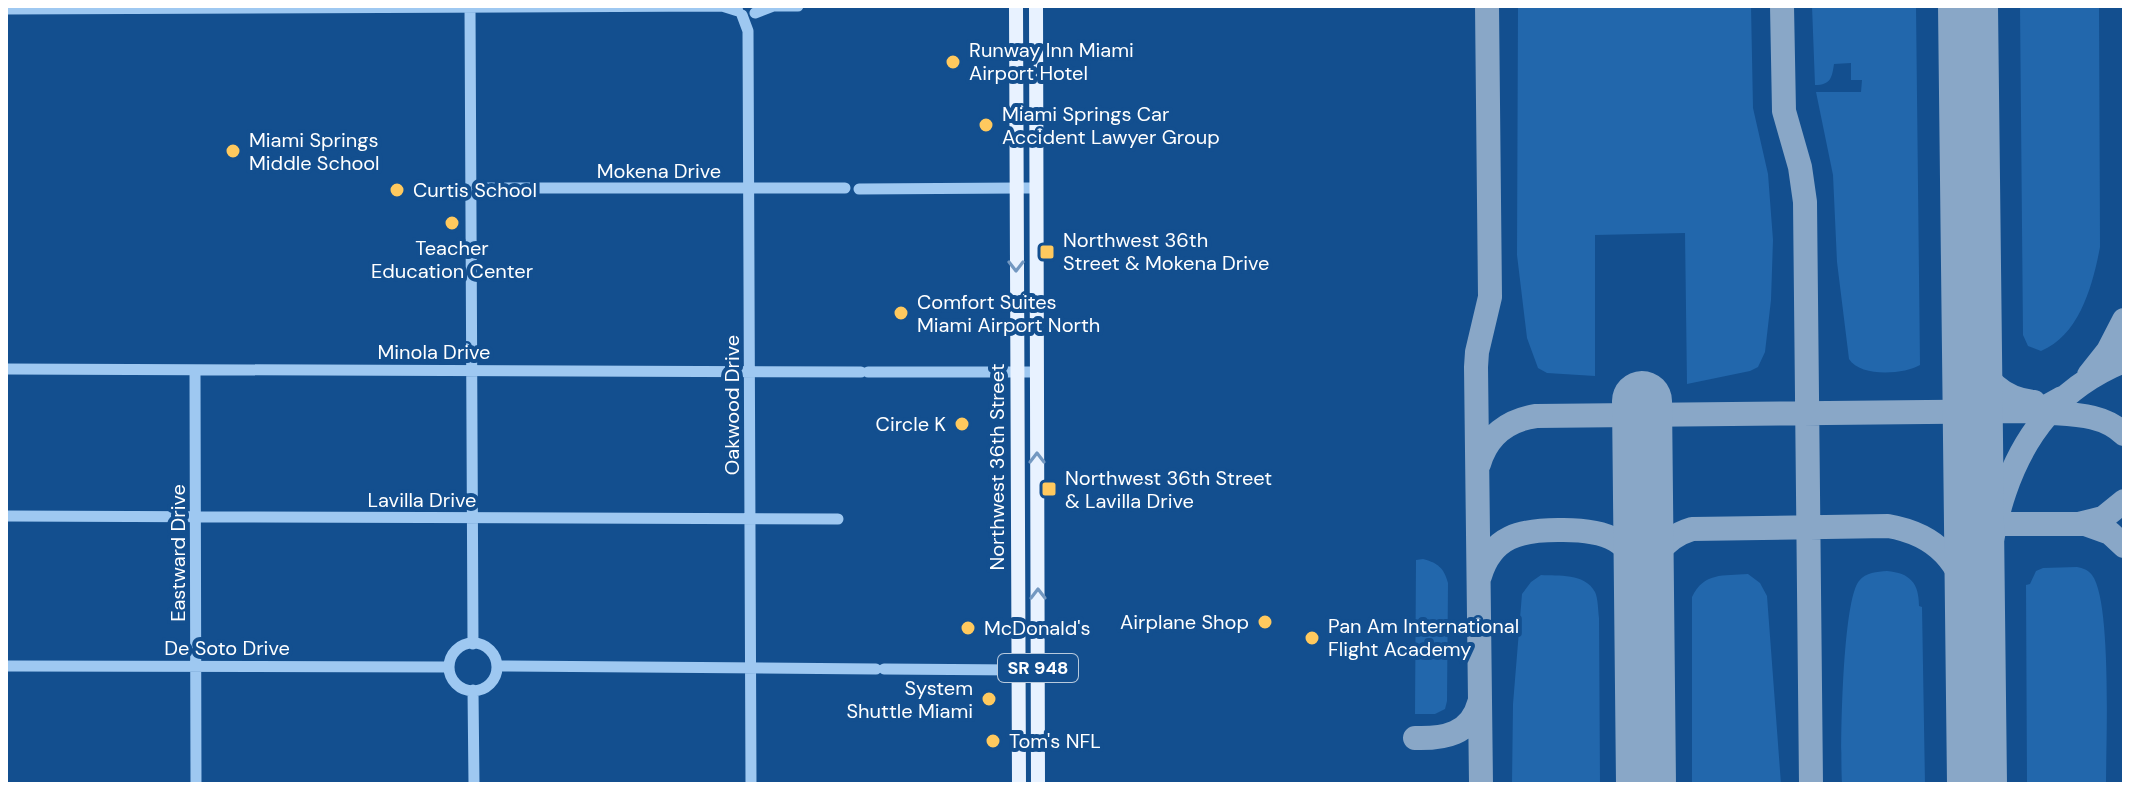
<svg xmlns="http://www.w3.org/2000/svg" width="2130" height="790" font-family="'DM Sans',sans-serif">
	<rect width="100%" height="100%" fill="#134f8f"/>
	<path fill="#2267ac" d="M1518,6H1751L1753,108L1768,174L1773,240L1771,300L1765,352L1758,367L1750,371L1687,384L1685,233L1595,235V376L1547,373L1538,368L1527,338L1517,255Z
		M1812,6H1916L1920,365C1905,374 1861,378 1849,359L1837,262L1833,175L1816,92H1861L1862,80H1851V63L1834,64C1832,77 1831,85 1815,85Z
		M2020,6H2099L2100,247C2093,284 2080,335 2041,351L2028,346L2023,335Z
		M1423,559C1438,563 1444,568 1448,583L1447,701L1445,709L1435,714H1415L1416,560Z
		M2077,567C2083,568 2088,570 2092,575C2112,601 2106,745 2106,784H2027L2026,585L2030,584L2036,571L2043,568Z
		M1887,571C1910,573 1919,583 1919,606L1922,607L1925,784H1842C1840,751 1842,602 1859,581C1866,572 1877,572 1887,571Z
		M1748,574L1760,583L1767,596L1781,784H1692V597C1704,572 1723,576 1748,574Z
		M1541,575C1558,576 1585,573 1595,592C1598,598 1598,610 1599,618L1600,784H1512L1513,704L1522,594L1531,582Z"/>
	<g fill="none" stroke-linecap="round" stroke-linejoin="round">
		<path stroke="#89a7c7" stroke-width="24" d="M1782,6L1784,111L1800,167L1805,202L1811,784
			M1972,348C1982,378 2001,399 2034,402
			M2089,375L2108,351L2124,320
			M2039,412C2069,415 2101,412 2124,434
			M1479,464C1487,436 1508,420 1536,416L2026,411L2044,408L2062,398
			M1974,524H2085L2110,533L2124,546
			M2079,524L2103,518L2124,501
			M1480,576C1492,536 1521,530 1558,530C1604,529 1637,538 1643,590
			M1644,597C1648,564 1659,539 1692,529L1888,526C1940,535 1958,563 1975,609
			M1976,714C1985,582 1979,420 2124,361
			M1415,738C1444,739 1471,734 1479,703
			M1481,784L1476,367L1477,352L1490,297L1487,6"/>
		<path stroke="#89a7c7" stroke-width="60" d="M1968,6L1977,784
			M1642,401L1646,784"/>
		<path stroke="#9ec8f1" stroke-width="11" d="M470,7L473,644
			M6,9L722,6L738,11
			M755,13L773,6H798
			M742,15L748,31L751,784
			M472,188H845
			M859,189L1036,188
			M6,369L861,372
			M195,370L196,784
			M868,372H1037
			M6,516L838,519
			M449 667a24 24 0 1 1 48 0a24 24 0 1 1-48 0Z
			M6,666L448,667
			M499,666L876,669
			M884,669L1018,670
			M473,690L474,784"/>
		<path stroke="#e8f2ff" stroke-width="14" d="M1016,6L1019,784
			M1036,6L1038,784"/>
	</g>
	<defs><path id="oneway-chevron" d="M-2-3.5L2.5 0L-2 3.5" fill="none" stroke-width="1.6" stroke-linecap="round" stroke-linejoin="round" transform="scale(2)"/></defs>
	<g stroke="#7398c1">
		<use href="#oneway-chevron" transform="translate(1016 266) rotate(90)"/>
		<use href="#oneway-chevron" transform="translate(1037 458) rotate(-90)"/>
		<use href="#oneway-chevron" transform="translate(1038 594) rotate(-90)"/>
	</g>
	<g fill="#ffc95e" stroke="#134f8f" stroke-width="3">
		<circle cx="953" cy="62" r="8"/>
		<circle cx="986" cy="125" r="8"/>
		<circle cx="233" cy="151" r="8"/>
		<circle cx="397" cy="190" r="8"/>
		<circle cx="452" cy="223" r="8"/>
		<rect x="1039" y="244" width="16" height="16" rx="4"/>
		<circle cx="901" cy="313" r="8"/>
		<circle cx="962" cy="424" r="8"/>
		<rect x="1041" y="481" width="16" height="16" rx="4"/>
		<circle cx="1265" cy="622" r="8"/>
		<circle cx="968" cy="628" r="8"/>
		<circle cx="1312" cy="638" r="8"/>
		<circle cx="989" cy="699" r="8"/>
		<circle cx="993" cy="741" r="8"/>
	</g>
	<g text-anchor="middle" stroke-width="8" stroke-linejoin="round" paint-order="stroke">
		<rect fill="#134f8f" stroke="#b8cadd" stroke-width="2" x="998" y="654" width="80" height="28" rx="6"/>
		<g font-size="18" font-weight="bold" fill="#fff">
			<text x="1038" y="674">SR 948</text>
		</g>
		<g font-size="20" fill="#fff" stroke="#134f8f" text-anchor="start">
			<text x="969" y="57">Runway Inn Miami<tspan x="969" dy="23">Airport Hotel</tspan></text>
			<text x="1002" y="121">Miami Springs Car<tspan x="1002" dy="23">Accident Lawyer Group</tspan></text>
			<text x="249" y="147">Miami Springs<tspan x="249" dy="23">Middle School</tspan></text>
			<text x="413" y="197">Curtis School</text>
			<text x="1063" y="247">Northwest 36th<tspan x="1063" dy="23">Street &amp; Mokena Drive</tspan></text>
			<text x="452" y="255" text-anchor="middle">Teacher<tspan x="452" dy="23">Education Center</tspan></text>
			<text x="917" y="309">Comfort Suites<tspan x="917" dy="23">Miami Airport North</tspan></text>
			<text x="946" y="431" text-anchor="end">Circle K</text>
			<text x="1065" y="485">Northwest 36th Street<tspan x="1065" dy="23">&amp; Lavilla Drive</tspan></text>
			<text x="1249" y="629" text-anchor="end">Airplane Shop</text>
			<text x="1328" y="633">Pan Am International<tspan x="1328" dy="23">Flight Academy</tspan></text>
			<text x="984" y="635">McDonald's</text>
			<text x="973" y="695" text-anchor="end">System<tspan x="973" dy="23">Shuttle Miami</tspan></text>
			<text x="1009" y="748">Tom's NFL</text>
		</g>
		<g font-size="20" fill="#fff" stroke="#134f8f">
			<text x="659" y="178">Mokena Drive</text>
			<text x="434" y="359">Minola Drive</text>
			<text transform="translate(732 405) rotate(-90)" y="7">Oakwood Drive</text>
			<text transform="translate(997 467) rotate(-90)" y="7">Northwest 36th Street</text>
			<text x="422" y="507">Lavilla Drive</text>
			<text transform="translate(178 553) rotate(-90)" y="7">Eastward Drive</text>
			<text x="227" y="655">De Soto Drive</text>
		</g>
	</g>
	<rect width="2130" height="790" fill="none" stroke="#ffffff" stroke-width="16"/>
</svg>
